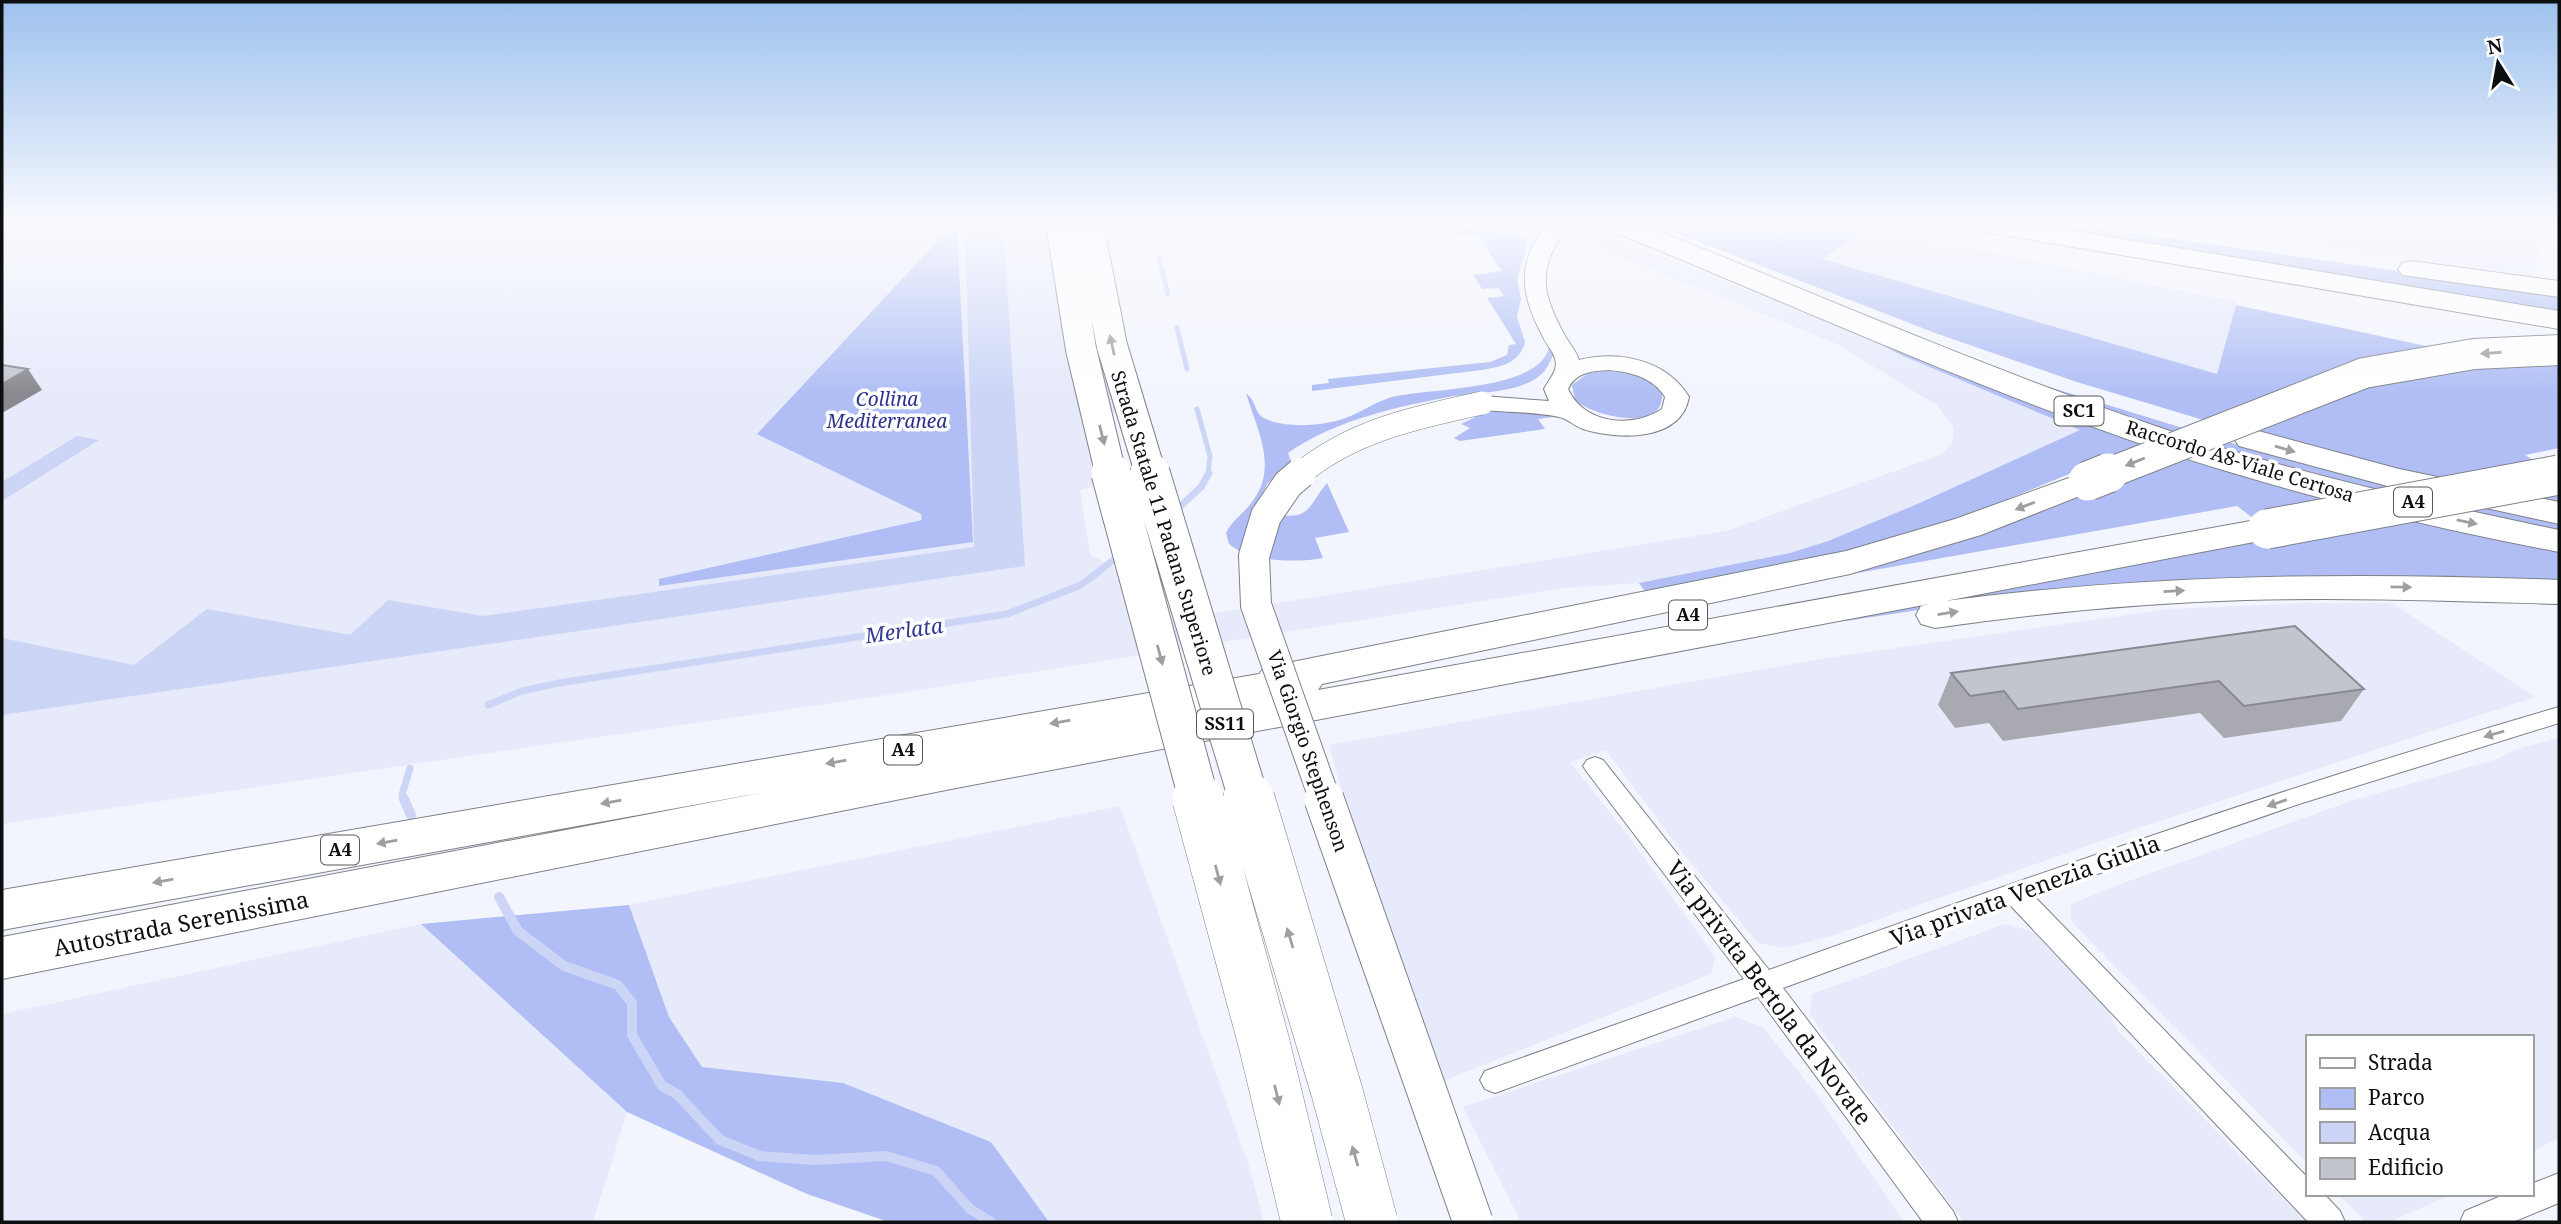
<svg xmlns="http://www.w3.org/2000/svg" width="2561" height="1224" font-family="'Noto Serif',serif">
	<rect width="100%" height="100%" fill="#f2f5fd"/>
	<path fill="#e6eafa" d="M2,224H1076L1120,413L1087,416L1095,486L1080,490L1090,555L1123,571L1166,621L1726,531L1940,455L1952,444L1954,428L1937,405L1835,343L1540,224H1581L1868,338L1903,356L2081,430L1915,505L1828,541L1790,553L1639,583L1564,588L881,696L2,824Z
		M2347,224H2541L2547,225L2534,276L2325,247L2312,240Z
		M1868,228L2237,302L2217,374L1821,259Z
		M2312,603H2392L2535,697L2129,831L1831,936L1784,948L1758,943L1686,857L1606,750L1570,762L1629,837L1715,957L1711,974L1443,1081L1366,878L1329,745L1833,657L2169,609Z
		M2559,738V1138L2531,1152V1037H2307V1163L2071,921V904L2129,881L2351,801L2497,759L2514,750Z
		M1120,806L1248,1163L1264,1222H1049L991,1142L843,1083L702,1067L669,1017L629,905Z
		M421,924L627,1112L593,1222H2V1014Z
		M2005,924L2038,933L2103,1000L2118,1031L2306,1222H1964L1810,1015L1812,994Z
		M1735,1017L1763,1027L1817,1095L1904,1222H1521L1463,1107Z
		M2338,1194H2452L2389,1222H2366Z"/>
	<path fill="#b0bef5" d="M1653,224H1829L1864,231L1822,259L2217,374L2236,305L2495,361L2559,364V448L2525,455L2559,476V506L2500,496L2240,431L2077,382L1938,334Z
		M2015,224H2069L2559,294V313Z
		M957,227L973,542L659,586V579L922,520L921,514L757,434L950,228Z
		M1468,228L1529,237L1517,280L1521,299L1517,317L1525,342C1520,363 1501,367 1481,370L1312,391V385L1329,383L1328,379L1490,362L1507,355L1509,345L1516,344L1487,298L1504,296L1498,288L1482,289L1473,275L1502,271L1476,234L1450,236L1457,229Z
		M1869,338L2506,541L2559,552V584L2459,579L1985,600L1846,621L1842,617L2278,537L2237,506L1812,581L2099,485L2074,472L1972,514L1879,545L1648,596L1639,583L1790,553L1828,541L1915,505L2080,430L1903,356Z
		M1549,347L1555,353C1549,360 1550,368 1538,377C1516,393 1480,392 1454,396C1399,406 1335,420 1288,453L1291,461L1267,484L1261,498L1276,514C1310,521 1308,506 1327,483L1349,532L1315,538L1323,558C1298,563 1249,562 1229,544L1226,533C1233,519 1246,512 1254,499C1278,466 1256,427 1246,393C1262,407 1248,418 1284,424C1305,427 1334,424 1353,415C1366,409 1378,401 1392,397C1429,388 1540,391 1549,347Z
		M1980,362L2043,385L2238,445L2559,523V535L2398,500L2100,413Z
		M1601,371C1624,371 1647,374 1662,394C1664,434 1593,416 1575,400L1572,385L1588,373Z
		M1509,410L1553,417L1538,419L1545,429L1460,441L1454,438L1470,428L1461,424L1484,413Z
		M629,905L669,1017L702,1067L843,1083L991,1142L1049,1222H889L807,1194L627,1112L421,924Z"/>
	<path fill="#ccd5f6" d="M965,224H1003L1025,566L2,715V638L134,665L207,609L350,635L388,600L483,616L974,547Z
		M77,436L99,440L2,501V482Z"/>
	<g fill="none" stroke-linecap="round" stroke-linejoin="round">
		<path stroke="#ccd5f6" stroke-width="5" d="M1151,224L1153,232
			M1159,258L1168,294
			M1177,328L1187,369
			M1197,409L1210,456L1208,475"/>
		<path stroke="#ccd5f6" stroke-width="7" d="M1173,513L1201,487L1209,473
			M488,705L522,691L559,683L1007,614L1081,585L1120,555
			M404,800L402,795L410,768"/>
		<path stroke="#ccd5f6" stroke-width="10" d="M404,799L411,815
			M499,897L518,931L564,966L618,985L632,1003V1035L662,1086L677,1094L720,1140L760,1156L815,1160L886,1156L936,1171L970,1209L991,1222"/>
		<g stroke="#7e8188" stroke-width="2">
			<path id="street" d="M2559,707V723L2299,804L2034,896L2307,1177V1194H2324L2340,1211L2345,1222H2308L2010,905L1783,988L1953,1211L1958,1222H1923L1758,997L1495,1093L1485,1089L1480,1080L1485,1071L1744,979L1587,772L1583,766L1587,760L1595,757L1603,760L1769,970C2031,876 2292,784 2559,707Z
				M2559,1173V1203L2513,1222H2460L2465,1211L2506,1194H2531V1184Z"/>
		</g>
		<g stroke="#7e8188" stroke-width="2">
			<path id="secondary" d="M1548,224H1569C1538,268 1539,288 1565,336C1570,344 1576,351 1579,360C1619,350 1667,360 1689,397C1681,442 1618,440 1583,429C1574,426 1567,418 1559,417C1534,412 1507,412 1482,410L1473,408L1470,403L1473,398L1482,396L1549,401L1544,389C1548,381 1555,374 1556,365C1556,353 1546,345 1542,335C1520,293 1516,262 1548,224ZM1609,370C1630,372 1653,377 1665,397L1662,409C1632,429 1584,424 1568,389C1576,372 1592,371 1609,370Z"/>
		</g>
		<g stroke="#7e8188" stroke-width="2">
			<path id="highway" d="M1605,224H1641C1815,293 1986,369 2164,429C2293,473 2426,502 2559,530V552C2395,521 2231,478 2074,420C1917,362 1764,293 1609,230Z
				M1972,224H2032L2559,311V329L1985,232L1976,230Z
				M2412,261L2559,281V297L2402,275L2398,269L2402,263Z
				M2251,429L2399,469L2559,502V524L2395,488L2239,446L2234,439L2239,432Z
				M2088,471L2100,474L2105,481L2100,488L1981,535L1850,574L1322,684L1318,690L2267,518L2280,521L2285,529L2280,537L1945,601C2149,574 2353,572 2559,580V604C2455,601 2351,597 2246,600C2142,603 2038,613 1935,628L1921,624L1916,615L1921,606L1929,604L951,789L2,979V937L771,791L2,930V890L1259,674L1263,669L1277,665L1846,551L1955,519Z"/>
		</g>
		<use href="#street" fill="#fff" fill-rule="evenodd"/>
		<use href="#secondary" fill="#fff" fill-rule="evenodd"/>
		<use href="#highway" fill="#fff" fill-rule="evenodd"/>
		<g stroke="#7e8188" stroke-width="24" stroke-linecap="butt">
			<path id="secondary-bridge-far2" d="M1299,475C1351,431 1417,417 1482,403"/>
		</g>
		<g stroke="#7e8188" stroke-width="32" stroke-linecap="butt">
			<path id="secondary-bridge-far1" d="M1301,473L1288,484L1266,516L1254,556L1256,605L1325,800"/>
		</g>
		<g stroke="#7e8188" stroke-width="41" stroke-linecap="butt">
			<path id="secondary-bridge" d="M1324,799L1473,1222"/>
		</g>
		<g stroke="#7e8188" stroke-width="32" stroke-linecap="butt">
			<path id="highway-bridge-far2" d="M1061,224L1081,349L1111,475
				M1088,224L1112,346L1151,475
				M2104,475L2364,373L2474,354L2559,350"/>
		</g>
		<g stroke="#7e8188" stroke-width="41" stroke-linecap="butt">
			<path id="highway-bridge-far1" d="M1111,473L1199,800
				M1150,473L1249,800
				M2088,481L2108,473
				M2267,529L2559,475"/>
		</g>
		<g stroke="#7e8188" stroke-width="52" stroke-linecap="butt">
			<path id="highway-bridge" d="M1198,799L1264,1043L1307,1222
				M1249,799L1337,1092L1372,1222"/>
		</g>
		<use href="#secondary-bridge-far2" stroke="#fff" stroke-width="23"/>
		<use href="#secondary-bridge-far1" stroke="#fff" stroke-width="30"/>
		<use href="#secondary-bridge" stroke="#fff" stroke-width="39"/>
		<use href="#highway-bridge-far2" stroke="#fff" stroke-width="30"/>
		<use href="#highway-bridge-far1" stroke="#fff" stroke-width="39"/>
		<use href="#highway-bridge" stroke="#fff" stroke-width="51"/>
	</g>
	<path fill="#a8a9b1" d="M2295,626L2364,689L2341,721L2224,738L2200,713L2003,741L1989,723L1955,728L1938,705L1951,673Z"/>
	<path fill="#888a90" d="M28,369L42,390L2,413V384Z"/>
	<path fill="#c3c5ce" stroke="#888a90" stroke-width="2" d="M2,365L28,369L2,384Z
		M2295,626L2364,689L2244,706L2219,681L2018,709L2004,691L1970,696L1951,673Z"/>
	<defs><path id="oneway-solid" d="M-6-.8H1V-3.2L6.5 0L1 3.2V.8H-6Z" transform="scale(1.75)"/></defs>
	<g fill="#9e9f9f">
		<use href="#oneway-solid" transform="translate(1112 345) rotate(-103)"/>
		<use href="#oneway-solid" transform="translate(2491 353) rotate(176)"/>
		<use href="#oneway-solid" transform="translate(1102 435) rotate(76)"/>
		<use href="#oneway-solid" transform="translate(2285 449) rotate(16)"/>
		<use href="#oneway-solid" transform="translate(2135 462) rotate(158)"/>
		<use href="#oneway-solid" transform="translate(2025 506) rotate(159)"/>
		<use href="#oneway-solid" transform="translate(2467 522) rotate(12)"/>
		<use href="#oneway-solid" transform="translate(2401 587) rotate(1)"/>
		<use href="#oneway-solid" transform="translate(2174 591) rotate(-3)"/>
		<use href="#oneway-solid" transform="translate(1948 613) rotate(-9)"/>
		<use href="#oneway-solid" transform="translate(1160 655) rotate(75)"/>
		<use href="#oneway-solid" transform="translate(1060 722) rotate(170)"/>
		<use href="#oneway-solid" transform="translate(2494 734) rotate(164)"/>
		<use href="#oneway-solid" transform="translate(836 762) rotate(170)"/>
		<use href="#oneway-solid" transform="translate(611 802) rotate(170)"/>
		<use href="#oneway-solid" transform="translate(2277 803) rotate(161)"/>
		<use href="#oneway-solid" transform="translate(387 842) rotate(170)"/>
		<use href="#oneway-solid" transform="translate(1218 875) rotate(75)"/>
		<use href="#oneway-solid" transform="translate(163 881) rotate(170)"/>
		<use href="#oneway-solid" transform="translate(1290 938) rotate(-107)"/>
		<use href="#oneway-solid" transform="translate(1277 1095) rotate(76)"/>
		<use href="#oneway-solid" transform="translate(1355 1156) rotate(-106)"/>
	</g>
	<linearGradient id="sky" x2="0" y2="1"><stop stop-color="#9dc1ee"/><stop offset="0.57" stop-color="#f9fafe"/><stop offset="1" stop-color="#f9fafe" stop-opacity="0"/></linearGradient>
	<rect width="2561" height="395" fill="url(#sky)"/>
	<g text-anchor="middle" stroke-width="7" stroke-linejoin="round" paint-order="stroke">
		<g fill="#fff" stroke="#565658" stroke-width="2">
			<rect x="2054.5" y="396.5" width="49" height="29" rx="5"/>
			<rect x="2394" y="487.5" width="38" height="29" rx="5"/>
			<rect x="1669" y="600.5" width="38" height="29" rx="5"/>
			<rect x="1197" y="709.5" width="56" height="29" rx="5"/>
			<rect x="884" y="735.5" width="38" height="29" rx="5"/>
			<rect x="321" y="835.5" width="38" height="29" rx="5"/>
		</g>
		<g font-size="18" font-weight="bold" fill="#0d0e10">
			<text x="2079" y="417">SC1</text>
			<text x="2413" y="508">A4</text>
			<text x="1688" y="621">A4</text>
			<text x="1225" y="730">SS11</text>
			<text x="903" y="756">A4</text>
			<text x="340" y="856">A4</text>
		</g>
		<g font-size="19" font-style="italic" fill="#2b318b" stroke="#fff">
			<text x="887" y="406">Collina<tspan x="887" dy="22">Mediterranea</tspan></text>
		</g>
		<g font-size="19" fill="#0d0e10" stroke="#fff">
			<text transform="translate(2240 461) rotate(17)" y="7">Raccordo A8-Viale Certosa</text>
			<text transform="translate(1164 523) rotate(73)" y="7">Strada Statale 11 Padana Superiore</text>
			<text transform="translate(1308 751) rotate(71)" y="7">Via Giorgio Stephenson</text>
		</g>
		<g font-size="21" font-style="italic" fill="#303993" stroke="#fff">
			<text transform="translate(904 631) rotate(-8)" y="7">Merlata</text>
		</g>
		<g font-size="23" fill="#0d0e10" stroke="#fff">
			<text transform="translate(2025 891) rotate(-20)" y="8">Via privata Venezia Giulia</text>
			<text transform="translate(181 924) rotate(-11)" y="8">Autostrada Serenissima</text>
			<text transform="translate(1769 993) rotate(53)" y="8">Via privata Bertola da Novate</text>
		</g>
	</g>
	<rect width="2561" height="1224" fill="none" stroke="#0d0e10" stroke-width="7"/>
	<rect x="2306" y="1035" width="228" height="161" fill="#ffffff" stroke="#9e9f9f" stroke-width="2"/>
	<rect x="2320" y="1058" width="35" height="10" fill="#ffffff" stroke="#9e9f9f" stroke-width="2"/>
	<text x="2368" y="1070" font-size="21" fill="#0d0e10">Strada</text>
	<rect x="2320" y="1088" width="35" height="21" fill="#b0bef5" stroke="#9e9f9f" stroke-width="2"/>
	<text x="2368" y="1105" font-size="21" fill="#0d0e10">Parco</text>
	<rect x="2320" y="1122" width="35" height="21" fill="#ccd5f6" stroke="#9e9f9f" stroke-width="2"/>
	<text x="2368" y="1140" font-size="21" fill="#0d0e10">Acqua</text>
	<rect x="2320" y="1158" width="35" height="21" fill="#c3c5ce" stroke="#9e9f9f" stroke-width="2"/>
	<text x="2368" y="1175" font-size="21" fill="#0d0e10">Edificio</text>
	<g transform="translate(2498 63) rotate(349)" stroke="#ffffff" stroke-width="5" paint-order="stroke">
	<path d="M0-5L12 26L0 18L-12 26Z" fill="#0d0e10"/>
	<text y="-10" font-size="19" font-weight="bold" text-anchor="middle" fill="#0d0e10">N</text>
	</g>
</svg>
